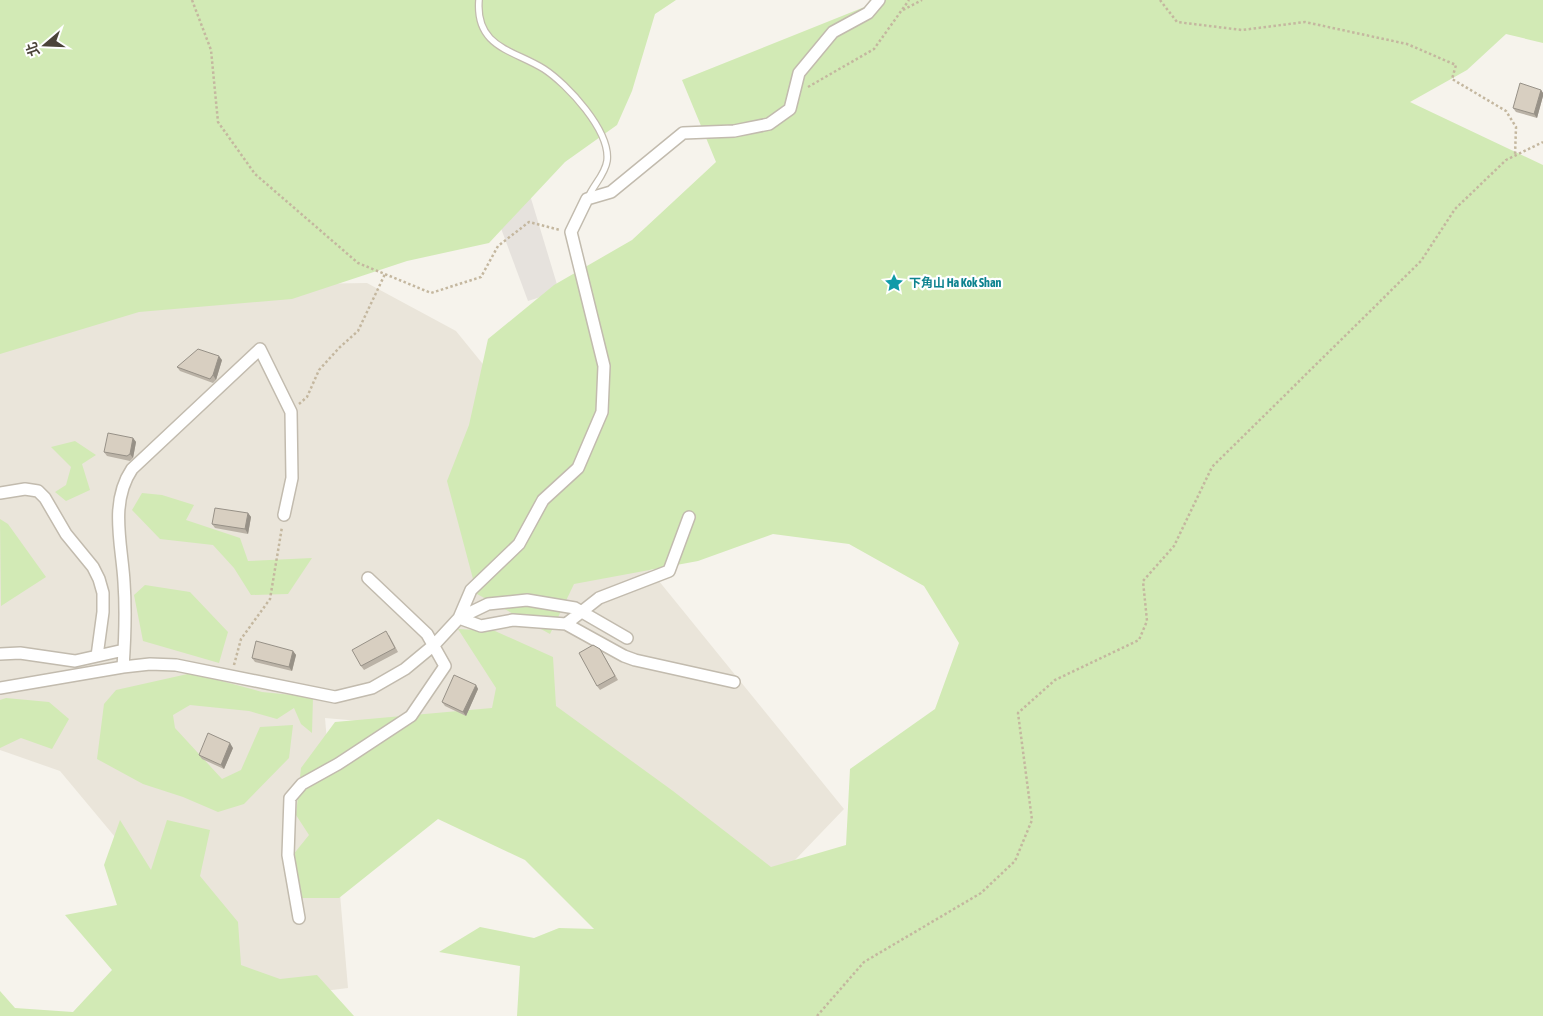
<svg xmlns="http://www.w3.org/2000/svg" width="1543" height="1016" font-family="'Asap Condensed','Noto Sans TC',sans-serif">
	<rect width="100%" height="100%" fill="#f6f3ec"/>
	<path fill="#eae5da" d="M367,283L456,331L844,809L772,884L486,732L325,718L348,988L251,1000L60,771L0,750V289Z"/>
	<path fill="#e6e2dd" d="M480,172H523L559,291L528,301Z"/>
	<path fill="#d2eab5" d="M0,0H676L655,14L632,91L617,125L565,162L489,243L407,261L292,299L139,312L0,354Z
		M882,0H1543V43L1506,34L1467,70L1410,102L1543,165V1016H517L520,966L439,952L480,927L534,938L559,928L594,929L525,860L438,819L339,898H290L288,861L309,835L296,815L301,768L335,722L492,708L496,688L458,629L495,631L553,657L556,706L673,791L771,867L846,845L850,769L935,709L959,643L924,586L849,544L773,534L698,561L574,584L550,634L477,594L447,481L469,425L488,339L554,285L632,240L716,162L682,80Z
		M75,441L96,455L82,464L90,490L66,501L55,492L66,485L71,467L51,447Z
		M142,493L162,495L194,505L186,520L240,538L248,561L312,558L288,594L251,595L234,568L213,545L160,539L132,510Z
		M0,519L8,524L46,577L1,606Z
		M145,585L190,592L228,632L219,663L143,641L134,595Z
		M192,673L262,692L313,697L312,733L301,724L294,708L277,719L249,711L190,705L173,715L175,728L222,779L241,770L260,727L293,725L289,758L244,804L218,812L183,797L143,784L97,759L104,704L116,690Z
		M6,698L49,702L69,719L52,749L21,738L0,748V700Z
		M120,820L151,870L167,820L210,830L200,876L238,922L241,965L280,979L317,975L354,1016H0V991L15,1008L73,1012L112,970L65,915L117,905L104,865Z"/>
	<g fill="none" stroke-linecap="round" stroke-linejoin="round">
		<g stroke="#c2bbae" stroke-width="8">
			<path id="lane" d="M479,0C475,48 514,50 544,69C567,84 611,131 607,161C605,175 593,185 588,198"/>
		</g>
		<g stroke="#c2bbae" stroke-width="14">
			<path id="street" d="M0,493L25,489L38,491L45,498L66,534L93,567L99,579L103,593V612L97,656
				M459,618L481,626L513,620L566,624L624,656L635,660L734,682
				M459,618L488,604L527,600L575,608L627,638
				M566,624L599,598L669,571L689,517
				M0,654L20,653L75,661L124,650
				M123,667C125,639 126,610 124,582C122,545 109,503 132,469L260,349L291,412L292,478L284,515
				M0,688L123,667L150,664L176,665L335,697L372,688L405,669L434,645L459,618L471,590L519,544L543,500L578,468L602,412L604,366L571,232L587,199L611,192L683,133L734,131L769,124L790,109L799,73L833,32L868,13L879,0
				M299,918L288,855L290,798L302,784L338,764L411,716L445,666L427,634L368,578"/>
		</g>
		<path stroke="#c4b79f" stroke-width="2.5" stroke-dasharray="2.5 2.5" stroke-linecap="butt" d="M192,0L211,50L218,122L255,174L358,263L431,293L481,277L498,246L529,222L560,230
			M1160,0L1177,22L1242,30L1305,22L1407,44L1456,65L1452,79L1506,111L1516,127L1515,156
			M903,10L922,0
			M808,87L874,49L909,0
			M299,404L307,397L319,370L339,348L358,331L385,274
			M234,665L241,639L270,599L282,527
			M817,1016L864,962L981,893L1015,861L1032,820L1018,713L1055,680L1139,640L1147,621L1143,581L1174,546L1212,467L1421,261L1455,209L1506,160L1543,142"/>
		<use href="#lane" stroke="#fff" stroke-width="5.5"/>
		<use href="#street" stroke="#fff" stroke-width="11"/>
	</g>
	<path fill="#bab2a6" d="M1541,90L1543,93V96L1537,118L1516,112L1513,108Z
		M222,360L216,380L213,383L180,371L177,367Z
		M133,438L136,442L133,458L130,461L107,456L104,452Z
		M248,513L251,517L248,534L215,528L212,524Z
		M389,635L398,652L364,670L361,666Z
		M600,649L618,680L600,690L597,686Z
		M293,651L296,655L292,671L255,662L252,658Z
		M476,685L478,689L466,716L445,706L442,702Z
		M233,748L224,769L202,759L199,755Z"/>
	<path fill="#979187" d="M1541,90L1543,93V96L1537,118L1534,114Z
		M219,356L222,360L216,380L213,375Z
		M133,438L136,442L133,458L130,454Z
		M248,513L251,517L248,534L245,529Z
		M293,651L296,655L292,671L289,667Z
		M476,685L478,689L466,716L463,712Z
		M230,743L233,748L224,769L221,765Z"/>
	<path fill="#d8cfc1" stroke="#979187" d="M1520,83L1541,90L1534,114L1513,108Z
		M198,349L219,356L213,375L210,379L177,367Z
		M108,433L133,438L130,454L127,456L104,452Z
		M215,508L248,513L245,529L212,524Z
		M386,631L395,648L361,666L352,650Z
		M256,641L293,651L289,667L252,658Z
		M593,645L600,649L615,676L597,686L579,653Z
		M454,675L476,685L463,712L442,702Z
		M208,733L230,743L221,765L199,755Z"/>
	<defs>
		<g id="sight-bare" transform="scale(1.5)"><path d="M0-6L1.8-2.2L6-1.7L2.9 1.2L3.7 5.4L0 3.3L-3.7 5.4L-2.9 1.2L-6-1.7L-1.8-2.2Z" fill="#0f9aa8" stroke="#fff" stroke-width="2.5" paint-order="stroke"/></g>
	</defs>
	<g fill-rule="evenodd">
		<use href="#sight-bare" x="894" y="283"/>
	</g>
	<g text-anchor="middle" stroke-width="4.5" stroke-linejoin="round" paint-order="stroke">
		<g font-size="12" font-weight="bold" fill="#0d838f" stroke="#fff" text-anchor="start">
			<text x="909" y="287">下角山 Ha Kok Shan</text>
		</g>
	</g>
	<g transform="translate(45 45) rotate(251)" stroke="#ffffff" stroke-width="4" paint-order="stroke">
	<path d="M0-4L9 19L0 12L-9 19Z" fill="#4b4439"/>
	<text y="-8" font-size="14" font-weight="bold" text-anchor="middle" fill="#4b4439">北</text>
	</g>
</svg>
